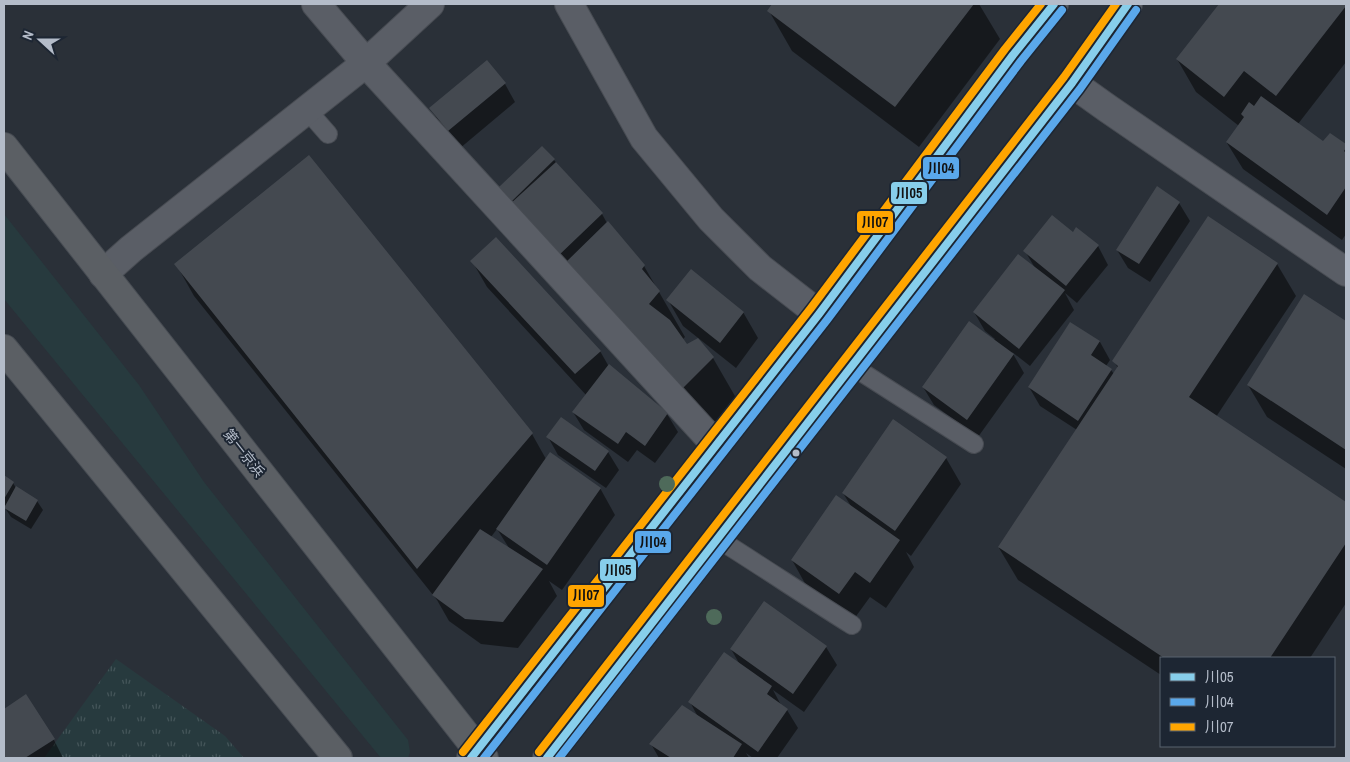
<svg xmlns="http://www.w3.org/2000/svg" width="1350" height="762" font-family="'Archivo Narrow','Noto Sans JP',sans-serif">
	<defs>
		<pattern id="park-tufts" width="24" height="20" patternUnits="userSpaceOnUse" patternTransform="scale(1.25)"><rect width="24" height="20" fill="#273a3e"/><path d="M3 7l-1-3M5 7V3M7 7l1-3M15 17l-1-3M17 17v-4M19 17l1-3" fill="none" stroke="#445559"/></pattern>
	</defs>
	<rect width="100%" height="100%" fill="#2a3038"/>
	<path fill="#273a3e" d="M4,214L139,385L204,482L408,740L410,752L408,758H381L4,299Z"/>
	<path fill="url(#park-tufts)" d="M116,659L225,736L244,758H44Z"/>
	<path fill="#0007" fill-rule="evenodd" d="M774,4H979L1000,39L919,147L792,51L769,11Z
		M1220,4H1346V62L1298,124L1324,143L1330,134L1346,146V234L1342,240L1243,169L1227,143L1239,126L1196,92L1177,59Z
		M487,62L505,84L515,102L459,149L441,126L431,108Z
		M554,160L602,214L607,223L608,222L644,266L685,337L682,340L686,346L697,339L713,358L739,403L703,439L516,214L501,188Z
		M1179,203L1190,221L1150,282L1128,268L1117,250Z
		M1073,233L1098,246L1108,265L1077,303L1065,293L1074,310L1030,366L1012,352L1024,373L978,437L934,405L923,387L995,339L985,331L974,312L1035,268L1025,251Z
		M472,261L600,351L608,365L667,414L678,432L655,463L637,450L628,462L584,430L573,412L586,395L487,287Z
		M176,264L532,434L546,459L600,488L615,515L562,590L549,581L557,596L518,648L481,644L449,621L437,600L194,296ZM497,529L509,548L491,537Z
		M1277,264L1296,296L1216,417L1346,504V603L1310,658H1161V675L1018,580L999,548L1077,430L1040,406L1029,387L1070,323L1100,342L1110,360L1106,366L1111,370L1114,374L1118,368L1114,361Z
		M1305,296L1346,323V469L1267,417L1248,385Z
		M668,300L743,312L758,338L736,368L683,326Z
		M548,437L608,452L619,470L606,488L558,455Z
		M946,458L961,484L911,556L906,552L914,567L886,608L870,597L854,619L807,587L792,560L852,508L843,493Z
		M4,477L13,483L16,488L37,501L43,510L31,529L11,517L5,508L6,506L4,504Z
		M826,647L837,665L804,712L773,690L781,705L787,710L798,728L777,758H753L746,753L749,758H659L651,744L698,717L690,702L740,665L731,649Z
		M26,696L54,740L63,758H6L4,754V710Z"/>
	<path fill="#444950" d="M772,4H974L895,107L767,11Z
		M1219,4H1346V6L1276,96L1244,71L1224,97L1176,59Z
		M487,60L506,83L448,131L429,108Z
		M1261,96L1323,141L1330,133L1346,144V148L1344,151L1346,153V187L1327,215L1226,142L1244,117L1241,114L1249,102L1254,106Z
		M542,146L555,159L512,201L499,187Z
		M309,155L533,433L417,569L174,264Z
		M556,162L603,213L556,258L510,204Z
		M1157,186L1180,202L1139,264L1116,250Z
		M1052,215L1073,232L1076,227L1099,245L1066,286L1023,251Z
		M1208,216L1278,263L1189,397L1346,502V543L1270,658H1164L998,547L1118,366L1112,361Z
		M608,221L645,265L642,269L660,291L649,304L670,320L687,344L698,338L714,357L676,395L563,265Z
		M496,237L601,351L575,374L470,261Z
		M1018,254L1065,290L1019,349L973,312Z
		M691,269L744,312L720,343L666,300Z
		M1304,294L1346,321V450L1247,385Z
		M969,321L1014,354L967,420L922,387Z
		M1070,322L1100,341L1091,355L1112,369L1078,421L1028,387Z
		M609,364L668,413L645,446L626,432L618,444L572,412Z
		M561,417L609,451L595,471L546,437Z
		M893,419L947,457L895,531L842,493Z
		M550,452L601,488L547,565L496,529Z
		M4,475L14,482L4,499Z
		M16,486L38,500L26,521L4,508Z
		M836,495L900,540L870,583L855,572L839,594L791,560Z
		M480,529L543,569L503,622L465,619L432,595Z
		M764,601L827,646L793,694L730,649Z
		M724,652L772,686L767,694L788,709L758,752L688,702Z
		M26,694L55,739L25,758H6L4,755V709Z
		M682,705L742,744L733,758H671L649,744Z"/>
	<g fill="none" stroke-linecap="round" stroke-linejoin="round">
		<g stroke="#484c53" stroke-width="20">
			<path id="service" d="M307,110L328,134
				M852,366L974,444
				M718,539C763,567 807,597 852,625"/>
		</g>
		<g stroke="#484c53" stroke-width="30">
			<path id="minor" d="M316,4L366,63L716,445
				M569,4L644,138L711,219L760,268L819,314
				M1072,83L1107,108L1346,272
				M103,274L131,249L366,63L430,4"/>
		</g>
		<g stroke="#474c53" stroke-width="30">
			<path id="trunk" d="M4,147L484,758
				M4,349L338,758
				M471,758L819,314L1013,55L1054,4
				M547,758L1072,83L1128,4"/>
		</g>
		<use href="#service" stroke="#5a5e66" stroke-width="18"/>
		<use href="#minor" stroke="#5a5e66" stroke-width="28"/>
		<use href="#trunk" stroke="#5b5f64" stroke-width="28"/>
		<g stroke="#1d2633" stroke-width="11">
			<path id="bus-1" d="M471,758L819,314L1013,55L1054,4
				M547,758L1072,83L1128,4"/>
		</g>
		<g stroke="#1d2633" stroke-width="11">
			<path id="bus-2" d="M484,758L827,320L1021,61L1062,10
				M559,758L1080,89L1136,10"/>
		</g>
		<g stroke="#1d2633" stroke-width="11">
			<path id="bus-3" d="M463,752L811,308L1005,49L1041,4
				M539,752L1064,77L1116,4"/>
		</g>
		<use href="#bus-1" stroke="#87ceeb" stroke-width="8"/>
		<use href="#bus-2" stroke="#5aa8eb" stroke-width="8"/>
		<use href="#bus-3" stroke="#ffa500" stroke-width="8"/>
	</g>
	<g fill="#4e6a5a">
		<circle cx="667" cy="484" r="8"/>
		<circle cx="714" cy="617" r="8"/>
	</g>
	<circle fill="#b4bcc9" stroke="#1d2633" stroke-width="2" cx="796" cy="453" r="4.5"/>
	<g text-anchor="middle" stroke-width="4" stroke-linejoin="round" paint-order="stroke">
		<g font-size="14" fill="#b4bcc9" stroke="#1d2633">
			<text transform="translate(244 453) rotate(52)" y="5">第一京浜</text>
		</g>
	</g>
	<g stroke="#1d2633" stroke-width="2">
		<rect x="922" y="156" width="38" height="24" rx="5" fill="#5aa8eb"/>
		<rect x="890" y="181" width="38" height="24" rx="5" fill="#87ceeb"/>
		<rect x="856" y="210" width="38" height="24" rx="5" fill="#ffa500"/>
		<rect x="634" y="530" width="38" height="24" rx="5" fill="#5aa8eb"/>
		<rect x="599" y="558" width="38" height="24" rx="5" fill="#87ceeb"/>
		<rect x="567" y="584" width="38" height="24" rx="5" fill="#ffa500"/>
	</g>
	<g font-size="14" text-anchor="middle" font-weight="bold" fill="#111">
		<text x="941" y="173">川04</text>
		<text x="909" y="198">川05</text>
		<text x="875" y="227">川07</text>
		<text x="653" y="547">川04</text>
		<text x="618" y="575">川05</text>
		<text x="586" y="600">川07</text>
	</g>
	<rect width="1350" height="762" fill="none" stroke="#b4bcc9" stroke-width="10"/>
	<rect x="1160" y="657" width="175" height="90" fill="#1d2633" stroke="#59626f"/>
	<rect x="1170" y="673" width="25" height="8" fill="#87ceeb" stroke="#59626f"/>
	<text x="1205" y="682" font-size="15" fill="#b4bcc9">川05</text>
	<rect x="1170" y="698" width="25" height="8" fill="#5aa8eb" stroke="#59626f"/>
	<text x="1205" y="707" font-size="15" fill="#b4bcc9">川04</text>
	<rect x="1170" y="723" width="25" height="8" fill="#ffa500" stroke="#59626f"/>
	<text x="1205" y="732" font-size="15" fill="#b4bcc9">川07</text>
	<g transform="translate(40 40) rotate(291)" stroke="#1d2633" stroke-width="4" paint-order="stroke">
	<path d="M0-4L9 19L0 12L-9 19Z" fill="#b4bcc9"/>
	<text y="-8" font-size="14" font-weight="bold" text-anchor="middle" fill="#b4bcc9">N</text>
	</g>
</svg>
